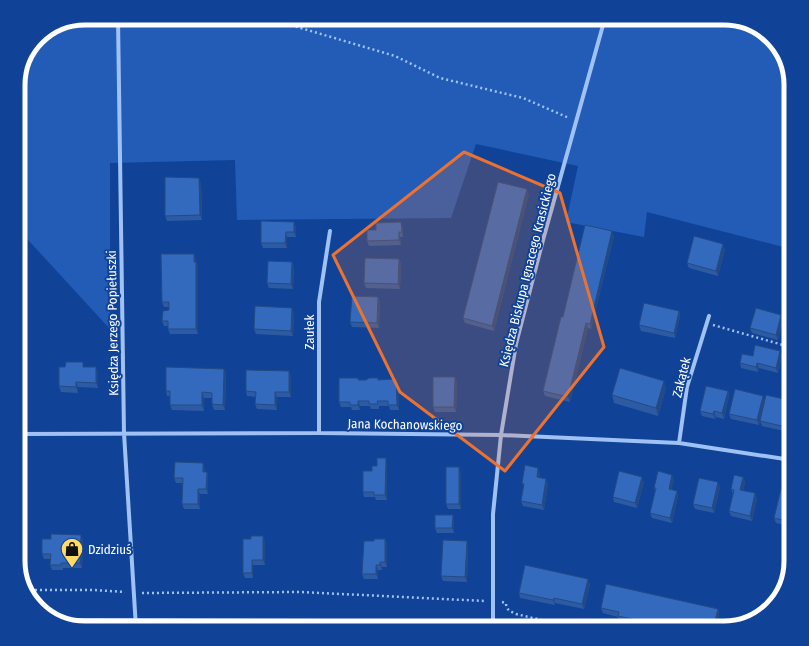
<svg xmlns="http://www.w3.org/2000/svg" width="809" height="646" font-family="'Fira Sans Condensed',sans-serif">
	<rect width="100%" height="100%" fill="#104397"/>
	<path fill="#225cb7" d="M85,18H725L768,34L784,55L791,85V249L647,212L644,237L566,222L578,166L476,144L451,218L237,220L235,160L110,163V329L18,229V80L41,35Z"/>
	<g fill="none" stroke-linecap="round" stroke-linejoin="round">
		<path stroke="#a0c1f4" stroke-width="2.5" stroke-dasharray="2 3" stroke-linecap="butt" d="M267,18L395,56L440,78L523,98L569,118
			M713,325L783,345
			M25,590H94L125,592
			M142,593L300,592L485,601
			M502,602L506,603C506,610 510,611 516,614L575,628"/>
		<path stroke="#a0c1f4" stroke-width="4" d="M118,18L124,433L136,628
			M319,433V302L330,231
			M18,434L319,433L501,435L679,443L791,460
			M679,443L687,387L709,316
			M63,620L328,621L493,624L510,628
			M493,628V514L501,435L516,344L543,240L605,18"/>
	</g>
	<path fill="#2d5ba3" d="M201,183L202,220L167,221L165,216Z
		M529,194L494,331L465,323L463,318Z
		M294,222L296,228V237H287V248H263L261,243Z
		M403,227V237H400L401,245L369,246L367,241L376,230Z
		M614,236L591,329L588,328L570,402L545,396L543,391L563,317Z
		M725,249L718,276L689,268L687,263Z
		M196,259V262L198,267V334H170L168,329V326H164L162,321L169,310V307H164L162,302Z
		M399,259L401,264L400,289L366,288L364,283Z
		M292,262L294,267L293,289L269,288L267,283Z
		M378,297L380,302L379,328L352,327L350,322Z
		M679,311L680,316L675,338L641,331L639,325Z
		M294,313L293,336L256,334L254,329Z
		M781,315L783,320L778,340L752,333L750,328Z
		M753,356H782L778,373L759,368L758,372L741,368L740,363Z
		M85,367L98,372V388L78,387V393L61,392L59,386Z
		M224,369L226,374L225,410H214L212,404V398H204V411L172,410L170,405V396H167L166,391Z
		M291,376V397H277V410L257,409L255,404L256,397L247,396L246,391Z
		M455,377L457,382L456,412H435L433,407Z
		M358,378L359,380H366L378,378V380L396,379L398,384L399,410H390L389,406H379V409H371L370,406H360V410H352L351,407H341L339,402Z
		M666,388L658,416L614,403L612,395Z
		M728,391L729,396L724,419L716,417L715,419L702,416L700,411Z
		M764,400L790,405L784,431L762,426L760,421L759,425L731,419L729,414Z
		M791,406V432L788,431L786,426Z
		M387,463V500H376L375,497H364L363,492L372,471L377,466Z
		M205,468V472H207L208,477V494H200V509H184L182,504L183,483H176L174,478Z
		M461,472V509H448L446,504Z
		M540,473L539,478L546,479L548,484L544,510L523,506L521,501L524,487L522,483Z
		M743,477L745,482L743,491L755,493L757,499L752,521L731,516L729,511L733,494L731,489Z
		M674,480L671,490L677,491L678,496L672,523L652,518L650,513L655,491L654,488Z
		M644,482L637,508L614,502L613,497Z
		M720,487L714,513L695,509L693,504Z
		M791,492V526L776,523L774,518Z
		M454,520V533H437L435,528Z
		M243,539L265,541V565H253V578H245L243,573Z
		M385,539L387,544V567H382V570H378V579H364L362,574L374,541Z
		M83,540L82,568H63V570H52L50,565L51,559H44L42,554Z
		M468,546L467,582L443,581L441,576Z
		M590,584L584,609L555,603V605L520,598L519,593Z
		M601,608L718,609L719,614L716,628H650L620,621L618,617L603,613Z"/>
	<path fill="#244a85" d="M199,178L201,183L202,220L200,215Z
		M527,189L529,194L494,331L492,326Z
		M294,222L296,228V237L294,232Z
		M401,222L403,227V237L402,232Z
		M612,231L614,236L591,329L590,324Z
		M286,232L287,237V248L285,243Z
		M399,232L400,237L401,245L399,240Z
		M723,244L725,249L718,276L716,271Z
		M194,254L196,259V267L194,262Z
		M399,259L401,264L400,289L398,284Z
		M196,262L198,267V334L196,329Z
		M292,262L294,267L293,289L291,284Z
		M378,297L380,302L379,328L377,323Z
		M292,308L294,313L293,336L291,331Z
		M679,311L680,316L675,338L674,333Z
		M781,315L783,320L778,340L776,335Z
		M586,323L588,328L570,402L568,397Z
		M780,351L782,356L778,373L776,368Z
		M757,363L759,368L758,372L756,367Z
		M96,367L98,372V388L96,383Z
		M224,369L226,374L225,410L223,405Z
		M289,371L291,376V397L289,392Z
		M455,377L457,382L456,412L454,407Z
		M396,379L398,384L399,410L397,405Z
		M664,381L666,388L658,416L656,408Z
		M76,382L78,387V393L76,387Z
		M728,391L729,396L724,419L722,413Z
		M202,392L204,398V411L202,405Z
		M275,392L277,397V410L275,405Z
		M763,396L765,401L759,425L757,420Z
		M788,400L790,405L784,431L782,426Z
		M358,401L360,406V410L358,405Z
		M714,411L716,417L715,419L713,414Z
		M386,458L387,463V500L385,495Z
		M203,463L205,468V477L203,472Z
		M459,467L461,472V509L459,504Z
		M538,468L540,473L539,482L537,477Z
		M207,472L208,477V494L206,489Z
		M672,475L674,480L670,494L669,489Z
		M642,477L644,482L637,508L635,503Z
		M743,477L745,482L742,496L740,490Z
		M546,479L548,484L544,510L542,505Z
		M718,482L720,487L714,513L712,508Z
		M198,489L200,494V509L198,504Z
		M677,491L678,496L672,523L670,518Z
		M755,493L757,499L752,521L750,516Z
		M453,515L454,520V533L452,528Z
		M81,535L83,540L82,568L80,563Z
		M263,536L265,541V565L263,560Z
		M385,539L387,544V567L385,562Z
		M467,541L468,546L467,582L465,577Z
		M252,560L253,565V578L252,573Z
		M380,562L382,567V570L380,565Z
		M376,565L378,570V579L376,574Z
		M588,579L590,584L584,609L582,604Z
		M554,598L555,603V605L553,600Z
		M718,609L719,614L716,628H713Z
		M665,623L667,628H665L664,626Z"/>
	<path fill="#346abe" stroke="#244a85" d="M165,177L199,178L200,215L165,216Z
		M498,182L527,189L492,326L463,318Z
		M261,221L294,222V232H286L285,243H261Z
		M401,222L402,232H399V240L367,241V230H376V223Z
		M585,225L612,231L590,324L586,323L568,397L543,391L561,317H563Z
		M694,236L723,244L716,271L687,263Z
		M161,254H194V262H196V329H168V321H162L163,311L169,310V302H162Z
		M365,258L399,259L398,284L364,283Z
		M268,261L292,262L291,284L267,283Z
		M352,296L378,297L377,323L350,322Z
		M644,303L679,311L674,333L639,325Z
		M255,306L292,308L291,331L254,329Z
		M756,308L781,315L776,335L750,328Z
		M755,345L780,351L776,368L757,363L756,367L740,363L742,354L753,356Z
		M66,362H83V367H96V383L76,382V387L59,386V367H65Z
		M166,367L224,369L223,405L212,404V393L202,392V405H170V391H166Z
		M620,368L664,381L656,408L612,395Z
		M246,370L289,371V392H275V405L255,404L256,392L246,391Z
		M433,377H455L454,407H433Z
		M339,378H358V380H366L369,378H378V380L396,379L397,405H388V401H377L378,404H369V401H358V405H350V402H339Z
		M706,386L728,391L722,413L714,411L713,414L700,411Z
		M735,389L763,396L757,420L729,414Z
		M766,395L788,400L782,426L760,421Z
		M791,406V427L786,426Z
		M377,458H386L385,495H374V492H363V471H372V466H377Z
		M175,462L203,463V472H207L206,489H198V504H182L183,478H174Z
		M525,465L538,468L537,477L546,479L542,505L521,501L524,484L522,483Z
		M446,467H459V504H446Z
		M619,471L642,477L635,503L613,497Z
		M658,471L672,475L669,489L677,491L670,518L650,513L656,488H654Z
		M734,475L743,477L740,490L755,493L750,516L729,511L734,490L731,489Z
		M699,478L718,482L712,508L693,504Z
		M781,489L791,492V522L774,518Z
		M435,515H453L452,528H435Z
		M51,534L81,535L80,563H61V565H50L51,554H42V539H51Z
		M251,536H263V560H252V573H243V539H251Z
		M374,539H385V562H380V565H376V574H362L364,541H374Z
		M443,540L467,541L465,577L441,576Z
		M525,565L588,579L582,604L554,598L553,600L519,593Z
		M606,584L718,609L713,628H674L675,625L665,623L664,626L618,616L619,612L601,608Z"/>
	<path fill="#eb7230" fill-opacity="0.2" stroke="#eb7230" stroke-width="3" stroke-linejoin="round" d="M464,152L560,193L604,347L505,471L400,392L333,255Z"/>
	<defs>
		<g id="shop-pin" transform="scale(1.15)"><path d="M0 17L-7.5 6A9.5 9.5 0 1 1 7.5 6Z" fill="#ffdb63" stroke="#104397"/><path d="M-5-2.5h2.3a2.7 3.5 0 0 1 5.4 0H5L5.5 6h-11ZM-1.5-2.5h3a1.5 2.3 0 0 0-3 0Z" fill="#111"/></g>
	</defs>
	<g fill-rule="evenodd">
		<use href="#shop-pin" x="72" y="549"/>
	</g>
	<g text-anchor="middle" stroke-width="4" stroke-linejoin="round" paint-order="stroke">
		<g font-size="13" fill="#fff" stroke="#104397">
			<text transform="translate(527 270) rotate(-76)" y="5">Księdza Biskupa Ignacego Krasickiego</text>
			<text transform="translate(112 323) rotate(-91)" y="5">Księdza Jerzego Popiełuszki</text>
			<text transform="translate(309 332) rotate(-90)" y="5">Zaułek</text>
			<text transform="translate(681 377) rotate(-76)" y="5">Zakątek</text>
			<text transform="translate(405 424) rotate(1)" y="5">Jana Kochanowskiego</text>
		</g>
		<g font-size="13" fill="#fff" stroke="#104397" text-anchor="start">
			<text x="88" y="554">Dzidziuś</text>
		</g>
	</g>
	<path d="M0 0H809V646H0ZM85 25H724A60 60 0 0 1 784 85V561A60 60 0 0 1 724 621H85A60 60 0 0 1 25 561V85A60 60 0 0 1 85 25Z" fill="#104397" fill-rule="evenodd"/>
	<path fill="none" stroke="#fff" stroke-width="5" d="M85 25H724A60 60 0 0 1 784 85V561A60 60 0 0 1 724 621H85A60 60 0 0 1 25 561V85A60 60 0 0 1 85 25Z"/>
</svg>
